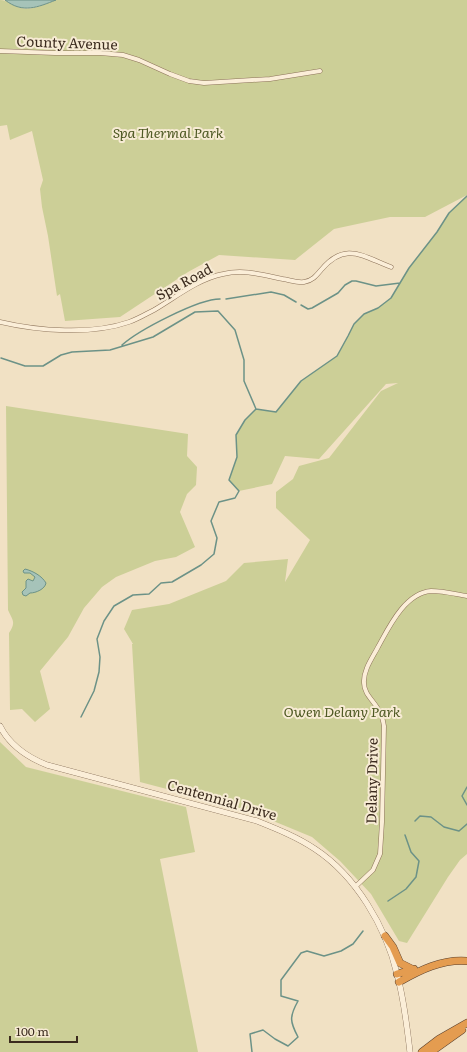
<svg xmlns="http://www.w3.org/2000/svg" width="467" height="1052" font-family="Literata,serif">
	<rect width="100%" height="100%" fill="#f1e1c4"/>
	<path fill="#cccf97" d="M0,0C8,0 13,7 21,8C33,11 45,4 56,0H467V195L425,217H390L334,229L295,260L219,255L188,272L120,317L65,321L60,294L57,296L48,236L42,207L40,189L43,180L32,131L10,140L7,125L0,126Z
		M467,196V854L460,860L448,877L407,943L399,941L371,894L340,861L312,837L247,810L140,782L132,644H133L124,629L132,610L169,604L226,581L244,563L288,559L285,582L310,540L276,508V492L293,479L299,466L329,458L381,391L398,383L386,384L319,459L285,456L272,484L239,491L229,480L237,457L236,435L245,420L256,409L276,412L301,381L337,356L348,336L354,324L364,314L378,308L391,298L409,268L437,232L449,213Z
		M6,406L188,434L187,456L197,467L196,485L187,494L180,512L195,547L176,557L155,561L116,577L102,587L84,608L68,637L40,671L50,709L35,722L22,709L10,710L9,633C16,622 13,621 8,610Z
		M0,742L26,767L186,807L195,852L160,859L198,1052H0Z"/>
	<path fill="#a6c3b9" stroke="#6c9287" d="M5,0H56C38,7 23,14 5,0Z
		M25,569C33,571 42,576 46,583C45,589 36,593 30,593L26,596L23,595L22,592L26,588V581L28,579L33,581L35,577L30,573H24L23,571Z"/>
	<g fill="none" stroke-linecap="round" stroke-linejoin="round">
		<path stroke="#6c9287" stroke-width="1.5" d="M226,299L271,292L284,295L296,302
			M301,305L308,309L312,308L338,293L345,285L352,281H356L376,286L400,283
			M122,345C139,330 198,299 220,299
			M1,358L25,366H43L61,355L72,352L110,350L153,337L195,312L218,311L235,330L244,360V381L256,409
			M256,409L276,412L301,381L337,356L348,336L354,324L364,314L378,308L391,298L409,268L437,232L449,213L467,196
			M81,717L94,691L99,672L100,657L97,639L104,621L114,606L133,595L149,594L161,583L172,582L201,565L214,554L217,538L211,521L219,502L235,498L239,491L229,480L237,457L236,435L245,420L256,409
			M467,787L462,796L467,805
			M415,821L420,816L431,817L444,827L459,831L467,824
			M388,901L406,889L416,877L419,861L411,852L405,835
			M252,1052L250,1034L263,1030L275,1039L288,1046L298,1037C290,1022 289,1017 298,1001L281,996V980L301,953L307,951L324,956L341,951L353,944L363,931"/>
		<g stroke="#8c7259" stroke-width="5">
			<path id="street" d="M0,51L55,53H100L123,55L139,60L170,74L189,81L204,83L270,79L320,71
				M0,322C38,331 92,335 129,322C138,319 146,314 154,310C176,297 198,279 223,274C244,269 263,275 283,279C290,280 297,283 304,282C312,281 316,276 321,270C345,241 362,256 391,267
				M355,887L373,870L380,854L382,822L384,726C383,720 382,714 378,709C373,700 364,694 364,683C363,670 373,657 378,647C389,627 405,593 431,591C443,591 455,594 467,596"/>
		</g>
		<g stroke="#6e533c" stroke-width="6">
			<path id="secondary" d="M0,726C10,746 27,757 47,765L257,821C277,829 297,837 315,849C356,876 386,927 397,974C404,999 407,1026 410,1052"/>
		</g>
		<g stroke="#5a402d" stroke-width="8">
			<path id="highway" d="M385,936L393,947L400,963L414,970
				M397,974L414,969
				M399,982C420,970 442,959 467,961
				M422,1052L439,1039L467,1023
				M431,1052L462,1030"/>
		</g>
		<use href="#street" stroke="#fbeed8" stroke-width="4"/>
		<use href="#secondary" stroke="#fbeed8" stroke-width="5.5"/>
		<use href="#highway" stroke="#e49c50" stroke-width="7"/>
	</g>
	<g text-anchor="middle" stroke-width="4" stroke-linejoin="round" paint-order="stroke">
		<g font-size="14" fill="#3b2b1e" stroke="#f7ebd4">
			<text transform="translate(67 43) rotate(2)" y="5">County Avenue</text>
			<text transform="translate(184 282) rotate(-28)" y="5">Spa Road</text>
			<text transform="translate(372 781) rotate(-89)" y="5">Delany Drive</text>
			<text transform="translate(222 800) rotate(16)" y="5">Centennial Drive</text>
		</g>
		<g font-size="14" font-style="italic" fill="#4e5923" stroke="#f7ebd4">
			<text x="168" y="138">Spa Thermal Park</text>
			<text x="342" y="717">Owen Delany Park</text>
		</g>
	</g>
	<path d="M10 1036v6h67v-6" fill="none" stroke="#3b2b1e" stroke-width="2"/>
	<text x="16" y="1036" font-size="12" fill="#3b2b1e" stroke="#f7ebd4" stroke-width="3" paint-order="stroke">100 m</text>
</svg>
